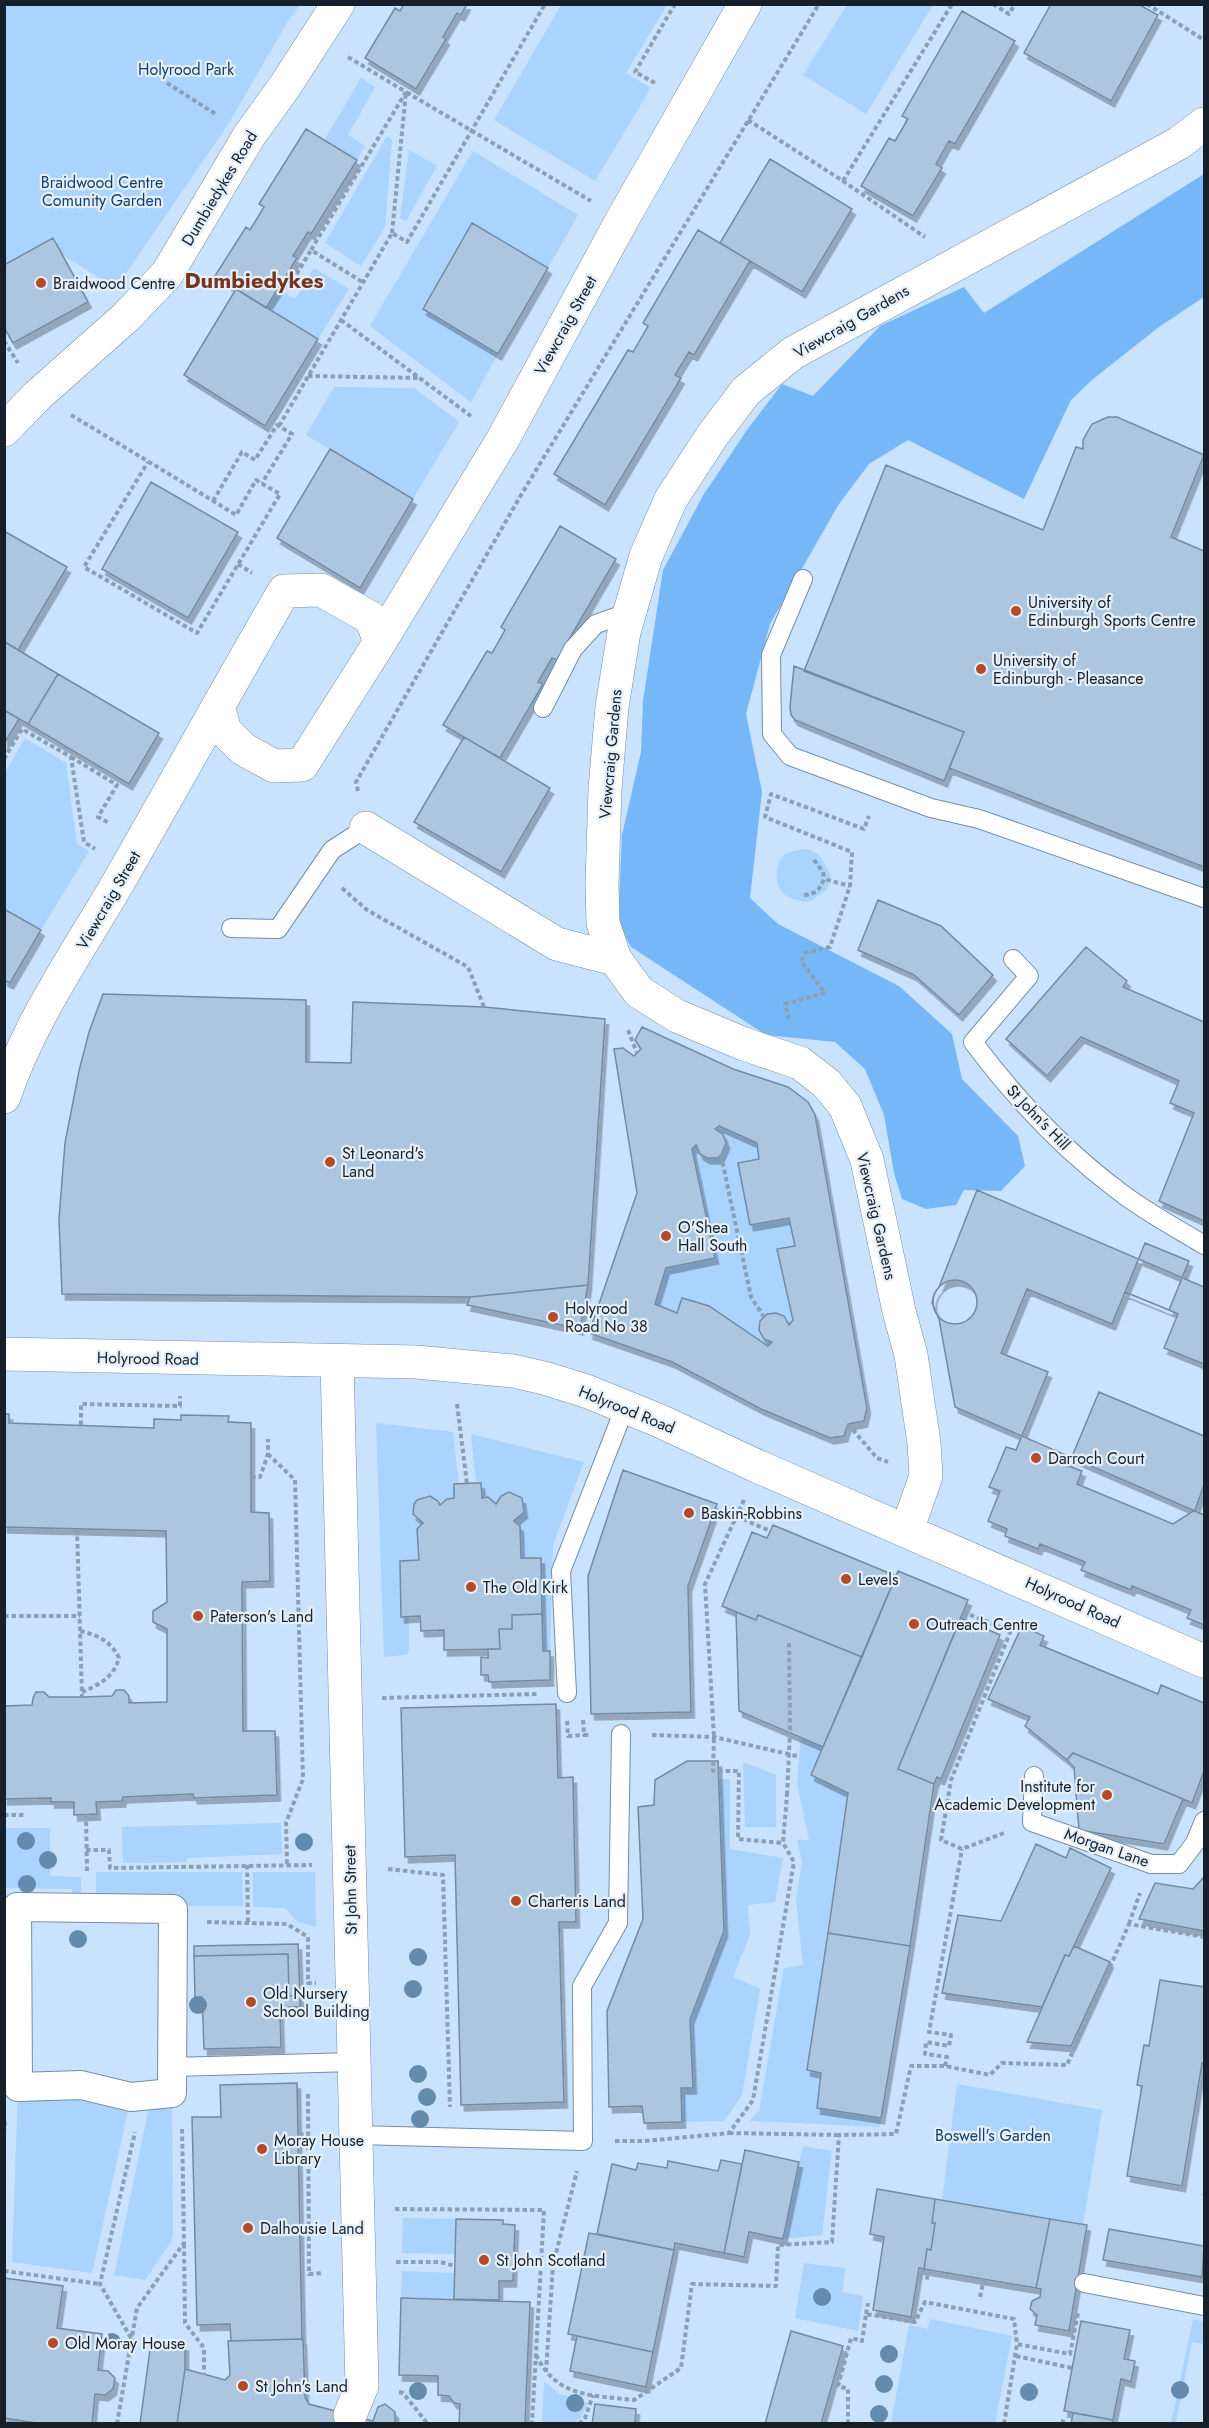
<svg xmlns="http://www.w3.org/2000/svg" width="1209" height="2428" font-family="Jost,sans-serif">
	<defs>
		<filter id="shadow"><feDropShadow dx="3.5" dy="6" stdDeviation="0" flood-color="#0004"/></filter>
	</defs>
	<rect width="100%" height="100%" fill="#c9e3ff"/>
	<path fill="#aad3fd" d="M4,5H300L288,21L229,123L116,288L62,255L5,265Z
		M561,5H667L626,73L651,88L595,181L494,120Z
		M847,5H933L866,114L803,75Z
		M361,78L375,87L348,135L365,146L357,160L324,141Z
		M387,136L392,140L385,227L361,266L325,243Z
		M409,150L437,166L406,221L400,218Z
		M473,151L578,215L548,268L472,224L423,308L498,354L471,402L370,326Z
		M314,268L349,289L318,339L266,308L278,289L295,299Z
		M334,387L414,388L459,422L413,499L306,435Z
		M25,738L66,763L77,844L89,851L41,930L5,909V773Z
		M808,849L820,856L831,875L827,890L809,902C800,901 788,899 782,892C774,882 775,864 784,855C790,850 800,850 808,849Z
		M719,1126L757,1143L759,1159L738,1164L750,1225L789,1218L795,1246L777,1250L793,1320L789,1325C783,1314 778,1312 767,1314L759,1330L764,1338L772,1342L768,1346L709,1306L682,1298L677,1313L655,1304L666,1268L692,1149L696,1145C701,1156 705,1158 717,1158C728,1148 728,1138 715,1129Z
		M376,1423L453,1432L459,1484H454V1498L447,1499L440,1505L435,1498L425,1496L414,1504L413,1514L423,1523L417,1529L419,1560L400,1561L401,1616L409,1617V1650L407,1655L384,1657Z
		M471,1434L584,1462L553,1545L550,1651H543L541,1558H521L520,1526L514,1521L524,1512C525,1499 517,1490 504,1494L496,1504L488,1498H482L481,1483H476Z
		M809,1636L862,1657L811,1775L848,1793L807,2070L821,2073L817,2108L881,2118L880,2127L749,2121L759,2111L784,1968L803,1965L796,1900L802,1862L797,1840H809L797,1784Z
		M743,1762L776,1775V1827H745Z
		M718,1779H730V1849L783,1858L775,1902L748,1905L750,1935L733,1977L760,1989L742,2095L724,2121L682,2122L681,2088H692L690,2019L724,1931Z
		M281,1823L282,1854L187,1858V1862L123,1863L122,1827Z
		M5,1828H50V1876L81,1877V1907H72V1889L5,1888Z
		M96,1872H242L243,1906H96Z
		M253,1872H315L316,1927L298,1922L285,1908L253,1907Z
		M155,2078L172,2093L173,2236L171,2242L145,2280L114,2275Z
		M957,2084L1102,2110L1083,2225L942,2200Z
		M18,2087L131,2097L92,2273L12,2262Z
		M803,2146L832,2151L822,2235L783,2239Z
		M403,2218L456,2219L455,2254L402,2253Z
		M804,2263L845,2268L843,2292L863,2296L858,2331L795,2318Z
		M402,2271L454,2273V2299L401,2298Z
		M930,2319L1012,2336L995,2423H891L909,2325L928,2329Z
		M1193,2319L1204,2322V2344L1192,2342L1176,2423H1171Z
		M544,2381L558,2393L588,2403L581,2417L574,2423H542Z"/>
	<path fill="#76b7f8" d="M1204,174V297L1159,327L1093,379L1071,400L1024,499L908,440L869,464L839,504L770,624L746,714L762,792L750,898L778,924L899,986L952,1034L962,1079L1018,1136L1025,1166L1001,1191L964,1190L956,1205L926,1209L902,1199L894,1173L884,1115L865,1069L835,1042L766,1035L631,947L618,923L622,835L641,752L643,701L663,570L704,494L747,430L782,384L813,396L880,326L964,287L984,313Z"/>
	<path fill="#acc6e0" stroke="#728ba3" stroke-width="1.5" fill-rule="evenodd" filter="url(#shadow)" d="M404,4H467L461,15L457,13L443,37L446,39L416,89L365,58L395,8L400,11Z
		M1051,4H1138L1158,15L1111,101L1024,53Z
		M962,11L1015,41L955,144L949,141L936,164L942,168L913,216L861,186L889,138L895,141L908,119L902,116Z
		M306,129L357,160L311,234L308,232L293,256L297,258L266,308L215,276L246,227L250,230L264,207L259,204Z
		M770,159L852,209L802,292L720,243Z
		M472,223L548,268L498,354L423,309Z
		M698,230L750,261L694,355L689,352L675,375L681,378L605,505L554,474L628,350L633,352L648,326L643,323Z
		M53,238L88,302L13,343L4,327V265Z
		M236,289L318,339L265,426L184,375Z
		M1108,417H1117L1204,455L1171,537L1204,551V867L949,768L964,732L804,671L886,465L1043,530L1076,447L1083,449V440L1092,424Z
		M330,449L413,499L360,588L277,538Z
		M151,482L238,532L188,618L102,569Z
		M560,526L616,559L557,660L552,658L538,682L543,684L500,758L443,725L487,651L492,653L505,630L501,627Z
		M4,531L67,567L18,650L4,642Z
		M5,642L58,674L28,724L4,710Z
		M794,666L964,732L944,781L795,720L791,715L790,707Z
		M58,674L159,733L129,784L28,724Z
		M4,710L19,719L4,744Z
		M464,737L550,788L501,872L414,822Z
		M878,900L941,926L993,975L959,1015L914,975L858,950Z
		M4,909L41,930L10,983L4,980Z
		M1086,947L1127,981L1123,987L1204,1022V1221L1159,1201L1194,1113L1170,1103L1179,1081L1081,1037L1047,1076L1006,1039Z
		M103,994L306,1000V1062L351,1063L353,1002L484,1007L605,1019L588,1285L470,1297L62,1294L59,1219L65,1143L79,1071L89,1032Z
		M642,1027L733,1069L788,1087L808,1102L815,1115L867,1408L864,1421L848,1424L844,1436L830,1438L761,1409L672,1362L589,1333L637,1193L614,1049L623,1048L634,1056L641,1049L635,1040ZM719,1126L757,1143L759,1159L738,1163L750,1225L789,1218L795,1246L777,1249L793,1320L789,1325L784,1316L776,1313L767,1314L760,1321L759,1330L764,1339L772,1342L768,1346L709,1306L682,1298L677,1313L655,1304L666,1268L715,1258L692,1149L696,1145L700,1154L707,1158H717L721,1155L726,1143L723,1134L715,1129Z
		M977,1190L1204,1287V1515L955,1407L939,1319L932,1303L934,1294L939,1287Z
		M1145,1243L1189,1261L1169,1310L1125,1292Z
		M933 1302a22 22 0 1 1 44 0a22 22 0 1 1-44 0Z
		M588,1285L580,1329L467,1305L470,1297Z
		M1027,1289L1112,1324L1125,1292L1169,1310L1178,1314L1164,1348L1204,1364V1436L1099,1392L1068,1466L1082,1471L1077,1484L1173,1524L1195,1510L1204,1485V1625L1187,1618L1191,1610L1132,1586L1131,1590L1081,1570L1085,1562L1040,1544L1038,1549L1005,1536L1007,1529L988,1521L1000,1491L989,1487L997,1469L1006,1447L1016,1450L1048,1372L1001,1353Z
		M4,1414H9V1423L154,1428V1419L181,1420V1415L229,1416L228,1422L251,1423V1512L269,1513L270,1581L242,1582L243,1731H275L277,1795L194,1798L193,1794L123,1797L122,1801L96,1802L97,1814L74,1815V1802H51V1798L4,1799V1706L32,1705L33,1698L36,1692H44L49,1697H82L112,1696L116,1690H124L129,1696V1703L167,1702V1629L153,1622V1611L167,1602L166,1531L4,1527Z
		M623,1470L717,1504L688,1586L691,1712L591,1714L588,1576Z
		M476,1483H481L482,1498L488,1497L496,1504L501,1496L509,1492L522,1498L524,1512L514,1521L520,1526L521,1558H541L542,1614L512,1615V1629H499L500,1649L444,1650V1630L421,1631L420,1616L401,1617L400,1561L419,1560L417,1529L423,1523L413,1514L414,1504L417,1500L430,1496L438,1501L440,1505L447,1499L454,1498V1484Z
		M773,1525L896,1576L862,1657L758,1615L756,1620L722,1606L752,1532L767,1538Z
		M898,1571L968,1600L898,1769L934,1784L910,1946L828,1933L848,1793L811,1775Z
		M736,1612L756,1620L758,1615L862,1657L823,1747L739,1711Z
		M542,1614L543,1651H550V1680L489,1682L488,1675H481V1657L488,1658V1649H500L499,1629H512V1615Z
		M961,1618L1000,1635L941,1779L937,1777L934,1784L898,1769Z
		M1022,1626L1044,1636L1040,1645L1158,1694L1161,1685L1204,1703V1771L1192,1803L1073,1753L1067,1760L1025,1726L1030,1717L988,1699Z
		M556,1704L558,1778L573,1777L576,1922H559L564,2102L461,2105L455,1855L405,1857L401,1708Z
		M1073,1753L1183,1799L1164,1844L1079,1830L1074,1767L1067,1760Z
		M687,1761H718L724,1931L690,2019L693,2088H681L682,2122L644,2123L642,2106L609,2107L607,2011L643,1919L638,1807L654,1805L655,1780Z
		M1036,1844L1066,1858L1070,1848L1111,1868L1069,1956L1065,1955L1042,2007L942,1993L958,1915L1001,1921Z
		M1204,1877V1931L1139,1919L1155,1883L1193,1889Z
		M828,1933L910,1946L881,2118L817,2108L821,2073L807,2070Z
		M298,1944L300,1996H289L288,1954L194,1956V1946Z
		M1074,1946L1110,1962L1071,2046L1027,2042L1065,1955L1069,1956Z
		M288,1954L289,1996H300V2007H289V2012H280L281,2047L204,2049L202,1997L195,1998L194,1956Z
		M1160,1980L1204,1987V2064L1202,2063L1182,2186L1127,2176L1142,2086L1137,2085L1144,2045L1149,2046Z
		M297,2083L302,2339L231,2341L230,2324L197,2325L192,2117H221L220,2085Z
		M745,2150L799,2162L783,2239L749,2232L744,2257L724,2253Z
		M721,2160L742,2164L724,2253L675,2243L674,2250L597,2234L612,2164L636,2170L638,2163L667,2168L668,2161L718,2171Z
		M877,2189L935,2199L932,2223H935L931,2250L927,2249L924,2269L919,2268L911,2317L873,2310L884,2237L870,2234Z
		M935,2199L1050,2219L1036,2288L924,2269L927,2249L931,2250L935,2223H932Z
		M456,2219L503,2220V2224L515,2225L513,2281H499V2300L454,2299Z
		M1050,2219L1087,2225L1069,2331L1035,2325L1037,2315L1030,2309L1032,2301L1040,2297L1041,2289L1036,2288Z
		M1109,2229L1204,2246L1202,2277L1103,2260Z
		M589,2233L674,2250L653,2352L568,2334Z
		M4,2278L63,2286L57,2328L102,2334L98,2370L108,2371L115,2378L113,2389L105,2395L95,2394L92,2424H43L4,2418Z
		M401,2298L530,2302L525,2424H459L460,2404L454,2403L449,2396L438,2395V2376L399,2375Z
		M1081,2321L1130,2330L1124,2359L1135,2361L1131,2382L1121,2379L1113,2420L1064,2411Z
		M791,2331L843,2346L821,2424H765Z
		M577,2336L653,2352L646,2387L570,2371Z
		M303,2339L305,2397L309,2404L373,2421L378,2407L385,2404L395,2412V2424H177L185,2369L225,2380L230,2375L228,2341Z
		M151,2342L185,2345V2369L177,2424H140Z
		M595,2404L636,2409L635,2424H592Z
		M1073,2413L1113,2420L1112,2424H1071Z"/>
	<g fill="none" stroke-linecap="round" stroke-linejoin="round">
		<g stroke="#758ea7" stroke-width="20">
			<path id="service" d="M803,579L771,655L772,734L790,756L931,808L979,819L1204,898
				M543,708L573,649L596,624L630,612
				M231,928L278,929L332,850L366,828
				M1013,959L1029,976L973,1042C1014,1097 1064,1150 1120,1192C1146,1212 1176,1228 1204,1245
				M567,1693L561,1571L625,1407
				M1034,1776L1032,1822L1151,1864H1179L1195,1843L1204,1821
				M171,2067L354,2062
				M356,2135L583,2141L582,1986L618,1923L621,1734
				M1084,2283L1204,2306"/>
		</g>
		<g stroke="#758ea7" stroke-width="30">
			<path id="pedestrian" d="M17,1907L173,1909L172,2093L131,2097L81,2085L18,2087Z"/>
		</g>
		<g stroke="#758ea7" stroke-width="34">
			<path id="minor" d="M4,430L37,396L126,317L167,274L249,136L285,86L338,4
				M380,642L503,439L622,220L745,4
				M366,828L557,944L615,959
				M4,1097C29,1022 75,956 115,888C172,789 227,689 284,591L321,590L371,618L380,642L302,765L274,766L243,749L225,731L218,706
				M337,1361L362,2386L350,2415
				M907,1530L926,1476L924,1443L911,1355L899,1311L867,1160L845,1106L826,1083L800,1063L744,1044L677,1016L639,992L615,959L603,923L602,882L605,789L612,707L624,632L646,556L671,499L712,436L746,391L793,353L1179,143L1204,124"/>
		</g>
		<g stroke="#758ea7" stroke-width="34">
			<path id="tertiary" d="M4,1354L416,1362L513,1371L544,1378L586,1391L660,1421L759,1467L1204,1661"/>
		</g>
		<path stroke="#8b9fb5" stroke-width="4" stroke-dasharray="4.5 3" stroke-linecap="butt" d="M993,4L1009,14L1015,4
			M1147,4L1204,40
			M348,57L406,92L311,250L364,283
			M167,83L217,115
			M655,83L635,72L675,4
			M748,120L843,181L925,237
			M843,181L952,4
			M392,233L406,92L591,201
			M289,287L311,250
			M341,320L471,416
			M4,341L18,363
			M308,376L419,378
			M71,415C126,448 181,481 236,515L256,480L280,494L197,633L84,567L148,462
			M279,426L392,233L407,242L545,4
			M213,501L242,452L255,460L277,425L292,434L262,483
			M238,564L252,573
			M71,757L117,785L98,817L109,823
			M4,759L22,729L71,757L84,842L95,849
			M358,791L356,782L521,495L819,4
			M814,860L823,872L824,879
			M342,888L367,910L468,967L484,1007
			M804,895C815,894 820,890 824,879L850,886
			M789,1019L785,1004L825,993L801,961L805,953L830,947L850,886L852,852L765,817L771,794L864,829L869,816
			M628,1030L637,1053
			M721,1155L751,1297L764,1317
			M457,1404L467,1484
			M848,1424L877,1458L888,1462
			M81,1425V1404L180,1406V1396
			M268,1454L295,1480L303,1779L286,1823L287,1865
			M251,1477H260L268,1454V1439
			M744,1500L705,1584L714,1737L713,1771H739L738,1839L783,1843
			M736,1516L770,1531
			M77,1529L82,1697
			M963,1612L1010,1631
			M4,1616H80
			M80,1631C98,1635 111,1641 119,1658C114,1677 99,1685 82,1692
			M789,1643L790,1732
			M382,1698L537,1694
			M583,1720L584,1735H591
			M567,1721L568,1736L584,1735
			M652,1735L714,1737L797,1756
			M86,1814L87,1872
			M4,1815H24
			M1004,1833L962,1849L941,1840L951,1780L1015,1620
			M86,1850H109L110,1868L312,1865
			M247,1865L248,1922
			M388,1869L443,1875L450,2107
			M207,1922L287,1924L308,1937V1983H316
			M1129,1924L1140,1893
			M945,2066L947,2057L925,2054L926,2042L949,2046L951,2035L929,2032L962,1849
			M308,2094L309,2274L323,2273
			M4,2133L5,2120
			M729,2133L839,2135
			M299,2134L308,2135
			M615,2141H645L729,2133L753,2100L794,1862L783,1843L787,1795
			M1204,2195V2194
			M395,2209L544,2210L532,2424
			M184,2244L185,2323L204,2348V2375
			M396,2262H440L455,2266
			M4,2271L100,2284
			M918,2276L929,2278
			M980,2297L984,2279
			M866,2314L868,2303
			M131,2338L100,2284L135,2132
			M536,2355C557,2398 592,2395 634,2400L681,2368L692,2284L776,2286L778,2245L832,2242L839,2135L896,2134L911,2066H945L990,2075L1002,2063L1067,2065L1129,1924L1204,1937
			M1016,2356L1072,2368
			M546,2372L553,2265L577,2171
			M399,2392L403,2393L428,2424
			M117,2424L137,2308L184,2243L182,2126
			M579,2424L585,2418L593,2395
			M848,2424V2389L838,2386L851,2338L862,2341L866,2314L915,2322L925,2302L1014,2319L1017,2344L1070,2354L1078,2313
			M1004,2424L1017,2344
			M1062,2424L1064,2418"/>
		<use href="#service" stroke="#fff" stroke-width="18"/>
		<use href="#pedestrian" stroke="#fff" stroke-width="28"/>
		<use href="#minor" stroke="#fff" stroke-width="33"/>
		<use href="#tertiary" stroke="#fff" stroke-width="33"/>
		<path stroke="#8b9fb5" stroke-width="4" stroke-dasharray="4.5 3" stroke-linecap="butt" d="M787,1795L790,1732"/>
	</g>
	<g fill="#648aad">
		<circle cx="26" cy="1841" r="9"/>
		<circle cx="304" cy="1842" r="9"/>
		<circle cx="48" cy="1860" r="9"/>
		<circle cx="27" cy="1884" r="9"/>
		<circle cx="78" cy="1939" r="9"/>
		<circle cx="418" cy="1957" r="9"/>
		<circle cx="413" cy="1989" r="9"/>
		<circle cx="198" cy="2005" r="9"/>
		<circle cx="418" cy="2074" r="9"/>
		<circle cx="427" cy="2097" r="9"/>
		<circle cx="420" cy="2119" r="9"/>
		<circle cx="822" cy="2297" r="9"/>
		<circle cx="112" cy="2342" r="9"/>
		<circle cx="889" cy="2354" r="9"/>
		<circle cx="884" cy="2384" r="9"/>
		<circle cx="1180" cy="2390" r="9"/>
		<circle cx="418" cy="2391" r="9"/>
		<circle cx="1029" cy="2392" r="9"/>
		<circle cx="575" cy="2403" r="9"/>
		<circle cx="879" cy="2414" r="9"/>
	</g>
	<g fill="#b34b26" stroke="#e4effa" stroke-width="2">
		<circle cx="41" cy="283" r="6"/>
		<circle cx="1016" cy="611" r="6"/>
		<circle cx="981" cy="669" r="6"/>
		<circle cx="330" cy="1162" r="6"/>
		<circle cx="666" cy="1236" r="6"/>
		<circle cx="553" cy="1317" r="6"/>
		<circle cx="1036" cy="1458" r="6"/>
		<circle cx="689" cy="1513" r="6"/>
		<circle cx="846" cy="1579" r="6"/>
		<circle cx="471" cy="1587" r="6"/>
		<circle cx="198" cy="1616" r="6"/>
		<circle cx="914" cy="1624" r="6"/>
		<circle cx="1107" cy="1795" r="6"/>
		<circle cx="516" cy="1901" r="6"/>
		<circle cx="251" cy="2002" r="6"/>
		<circle cx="262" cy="2149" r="6"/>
		<circle cx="248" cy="2228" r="6"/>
		<circle cx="484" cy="2260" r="6"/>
		<circle cx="53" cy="2343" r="6"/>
		<circle cx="243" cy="2386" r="6"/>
	</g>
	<g text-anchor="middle" stroke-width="4.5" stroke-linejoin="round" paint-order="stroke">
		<g font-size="16" fill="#11416a" stroke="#e4effa">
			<text x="186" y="75">Holyrood Park</text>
			<text x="102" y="188">Braidwood Centre<tspan x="102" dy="18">Comunity Garden</tspan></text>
			<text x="993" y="2141">Boswell's Garden</text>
		</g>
		<g font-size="16" fill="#16202a" stroke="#e4effa">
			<text transform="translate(219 188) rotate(-59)" y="6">Dumbiedykes Road</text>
			<text transform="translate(851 321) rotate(-30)" y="6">Viewcraig Gardens</text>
			<text transform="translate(565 325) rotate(-61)" y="6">Viewcraig Street</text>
			<text transform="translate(610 754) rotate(-85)" y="6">Viewcraig Gardens</text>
			<text transform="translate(108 900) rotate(-60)" y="6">Viewcraig Street</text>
			<text transform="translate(1039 1117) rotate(46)" y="6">St John's Hill</text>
			<text transform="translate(877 1216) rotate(77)" y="6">Viewcraig Gardens</text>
			<text transform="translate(148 1358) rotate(1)" y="6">Holyrood Road</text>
			<text transform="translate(627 1409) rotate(22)" y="6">Holyrood Road</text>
			<text transform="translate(1073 1602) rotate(24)" y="6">Holyrood Road</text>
			<text transform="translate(1107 1847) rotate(19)" y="6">Morgan Lane</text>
			<text transform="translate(350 1890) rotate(-91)" y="6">St John Street</text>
		</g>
		<g font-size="16" fill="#16202a" stroke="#e4effa" text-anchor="start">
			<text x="53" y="289">Braidwood Centre</text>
			<text x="1028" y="608">University of<tspan x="1028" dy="18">Edinburgh Sports Centre</tspan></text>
			<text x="993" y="666">University of<tspan x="993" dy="18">Edinburgh - Pleasance</tspan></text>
			<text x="342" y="1159">St Leonard's<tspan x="342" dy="18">Land</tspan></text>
			<text x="678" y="1233">O'Shea<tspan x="678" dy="18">Hall South</tspan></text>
			<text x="565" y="1314">Holyrood<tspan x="565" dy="18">Road No 38</tspan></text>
			<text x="1048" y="1464">Darroch Court</text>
			<text x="701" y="1519">Baskin-Robbins</text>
			<text x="858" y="1585">Levels</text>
			<text x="483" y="1593">The Old Kirk</text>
			<text x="210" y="1622">Paterson's Land</text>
			<text x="926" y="1630">Outreach Centre</text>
			<text x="1095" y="1792" text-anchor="end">Institute for<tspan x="1095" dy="18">Academic Development</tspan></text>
			<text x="528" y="1907">Charteris Land</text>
			<text x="263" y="1999">Old Nursery<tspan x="263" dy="18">School Building</tspan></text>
			<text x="274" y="2146">Moray House<tspan x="274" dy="18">Library</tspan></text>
			<text x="260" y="2234">Dalhousie Land</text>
			<text x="496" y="2266">St John Scotland</text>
			<text x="65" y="2349">Old Moray House</text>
			<text x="255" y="2392">St John's Land</text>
		</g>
		<g font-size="22" font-weight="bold" fill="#77341d" stroke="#e4effa">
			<text x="254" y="288">Dumbiedykes</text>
		</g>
	</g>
	<rect width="1209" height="2428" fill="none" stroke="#16202a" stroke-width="12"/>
</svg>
